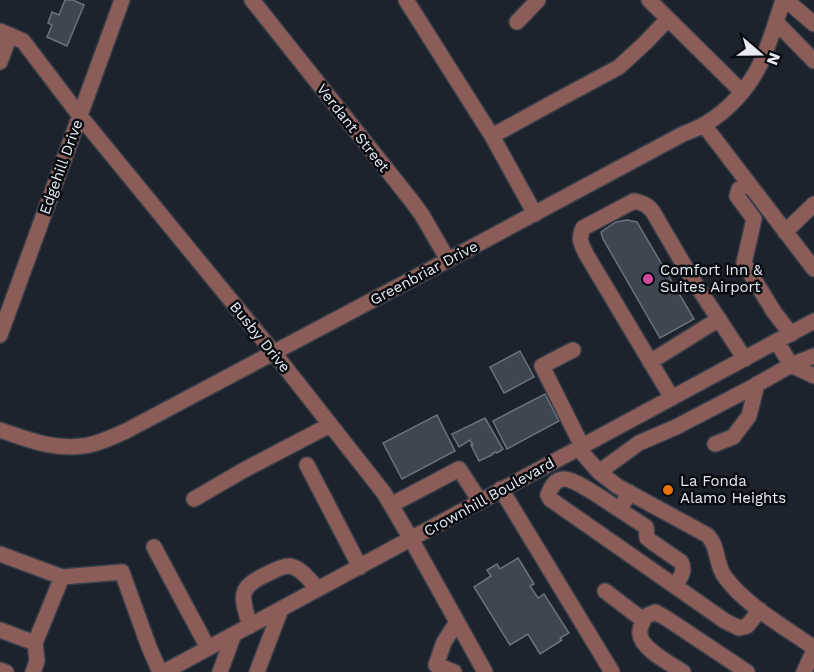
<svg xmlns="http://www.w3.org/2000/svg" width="814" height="672" font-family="'Work Sans',sans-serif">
	<rect width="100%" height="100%" fill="#1c232d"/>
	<path fill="#3d4651" stroke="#69727e" stroke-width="1.5" d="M65,0H73L84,5L67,46L47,37L52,25L48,23L52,12L59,15Z
		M627,220L637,222L694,319L660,338L603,239L601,232L616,222Z
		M520,351L534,377L504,393L490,367Z
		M545,394L559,421L507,449L493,421Z
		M437,415L455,451L402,479L383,443Z
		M485,418L503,449L497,453L496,452L492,454V455L479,461L471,445H473L470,440L459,447L452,434Z
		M518,558L534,584L530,586L538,598L544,594L569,633L560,638L562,640L540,654L528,634L510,645L474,587L491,576L487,570L497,564L500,569Z"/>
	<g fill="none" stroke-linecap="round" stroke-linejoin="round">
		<g stroke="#383f49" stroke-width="18">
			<path id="minor" d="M252,0L411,200L422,215L448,260
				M406,0L492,136L535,214
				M649,0L742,92
				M786,0L814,24
				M517,22L538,0
				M776,22L814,61
				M0,31L23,41L80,116L274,353L384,493L411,539L485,672
				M0,62L10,35
				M704,125L814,269
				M492,136L552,103L619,67L645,43L668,19
				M748,183L739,189L737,196L754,219L744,263L774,312L791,334
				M785,232L814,204
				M0,335L122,0
				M777,342L791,365L814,376
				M573,350L542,366L582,446
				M650,362L719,319
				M672,398L586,254C581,243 578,240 583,228L634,201C643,203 648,205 653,212L691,277L745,359
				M0,430C27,439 52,450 82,446C96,445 112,437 126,431L448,260L683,134C691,131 698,128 705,124C730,110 752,84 763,58C771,39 777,19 783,0
				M715,444L733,437L749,416L757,384
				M578,448L599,472L617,486L707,535C719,546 715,564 725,577C746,606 785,627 814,648
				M307,465L360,567
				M599,472L639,443L676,427L749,389L791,365L814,356
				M501,489L612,672
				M629,492L620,510C609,503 576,479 564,479C555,479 551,487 548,495L550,499L725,621L739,628L747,626L760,610
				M194,499L244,470L330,425
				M391,505L459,469L480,501
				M620,510L646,527L647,538L652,542L681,562C686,571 680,578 675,586
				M154,547L208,648
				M0,554L62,577
				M605,591L643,620
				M250,626C241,596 237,588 267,574C273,571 282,566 289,566C301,567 311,582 318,589
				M0,630L35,643
				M0,670L6,672
				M33,672L37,661L35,643L62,577L122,572L149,647L160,672
				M164,672L814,321
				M220,672L234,634
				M257,672L281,609
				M454,672L436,665L444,642L457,622
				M683,672C671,664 641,649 640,634C639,628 643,621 646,616L655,612L666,618L747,672
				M804,672L814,650"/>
		</g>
		<use href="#minor" stroke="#8c5d58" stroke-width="15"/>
	</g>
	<circle fill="#d1479c" stroke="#090c11" stroke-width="2" cx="648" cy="279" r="6"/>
	<circle fill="#e8710a" stroke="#090c11" stroke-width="2" cx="668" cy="490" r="6"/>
	<g text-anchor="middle" stroke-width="5" stroke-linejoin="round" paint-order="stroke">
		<g font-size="15" fill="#e6ebf2" stroke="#090c11">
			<text transform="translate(353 128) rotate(52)" y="5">Verdant Street</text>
			<text transform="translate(61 167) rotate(-70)" y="5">Edgehill Drive</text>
			<text transform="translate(424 273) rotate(-28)" y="5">Greenbriar Drive</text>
			<text transform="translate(260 337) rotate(51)" y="5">Busby Drive</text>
			<text transform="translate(489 497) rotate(-29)" y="5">Crownhill Boulevard</text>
		</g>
		<g font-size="15" fill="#e6ebf2" stroke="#090c11" text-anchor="start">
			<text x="660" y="275">Comfort Inn &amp;<tspan x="660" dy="17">Suites Airport</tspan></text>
			<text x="680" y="486">La Fonda<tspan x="680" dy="17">Alamo Heights</tspan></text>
		</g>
	</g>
	<g transform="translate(760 54) rotate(110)" stroke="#090c11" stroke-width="4.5" paint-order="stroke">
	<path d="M0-4.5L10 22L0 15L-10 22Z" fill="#e6ebf2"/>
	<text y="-9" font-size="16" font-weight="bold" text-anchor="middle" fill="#e6ebf2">N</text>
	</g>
</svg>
